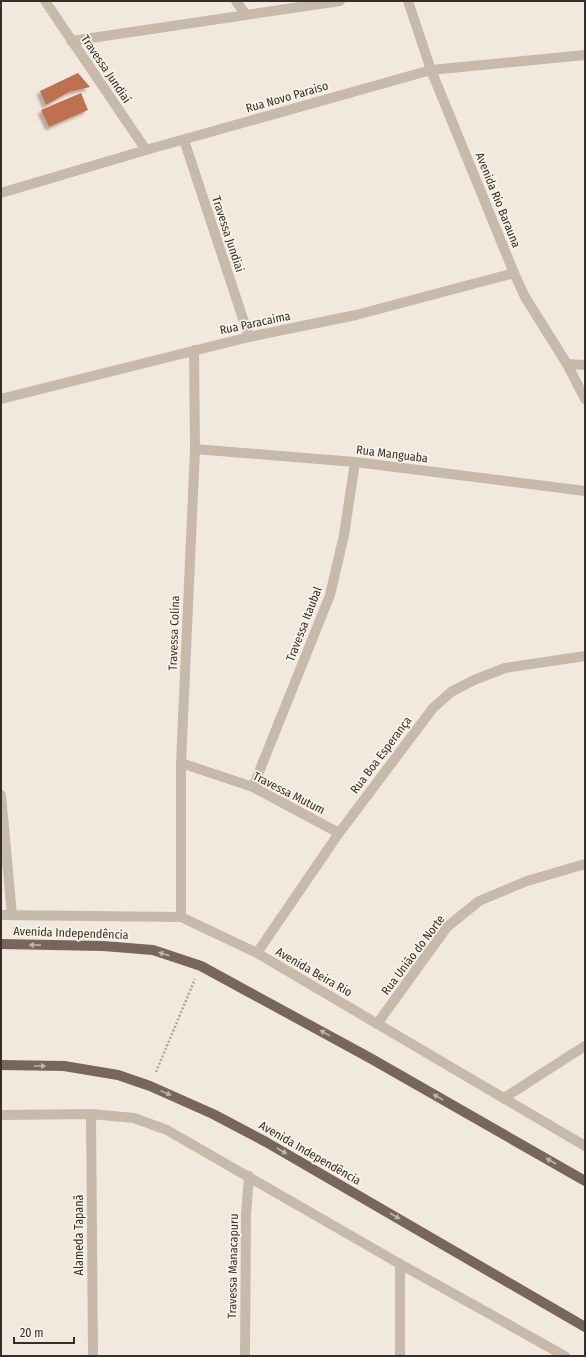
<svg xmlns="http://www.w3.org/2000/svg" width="586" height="1357" font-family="'Fira Sans Condensed',sans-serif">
	<defs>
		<filter id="shadow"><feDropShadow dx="-3.5" dy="3.5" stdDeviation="1" flood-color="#0004"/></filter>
	</defs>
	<rect width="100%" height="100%" fill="#f1e9dd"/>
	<path fill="#bf704e" filter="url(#shadow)" d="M78,73L90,87L69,92L46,105L40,91Z
		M81,93L88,110L49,127L41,110Z"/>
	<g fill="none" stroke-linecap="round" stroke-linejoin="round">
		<path stroke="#b4a494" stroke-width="2.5" stroke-dasharray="2 2" stroke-linecap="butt" d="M156,1072L195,979"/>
		<path stroke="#c8baaa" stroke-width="10" d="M45,1L146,150
			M236,1L246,15
			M71,41L340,1
			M184,140L249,337
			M567,364L585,365
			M1,399L249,337L356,315L514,273
			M195,449L355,462L585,491
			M181,763L253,787L339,833
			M253,787L330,595L344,535L355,462
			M1,795L12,915
			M181,917V763L195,449L194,350
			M377,1024L447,927L479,901L527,881L585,864
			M504,1098L585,1046
			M91,1114L93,1356
			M1,1115L91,1114L134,1118L167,1130L400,1264L565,1356
			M245,1356L246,1215L249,1176
			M400,1356V1264"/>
		<path stroke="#c8baaa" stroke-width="10" d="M408,1L431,70L514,273L525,297L567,364L585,399
			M1,193L146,150L431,70L585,55
			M1,915L181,917L257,953L585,1146
			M257,953L339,833L433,708L451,692L474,680L505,668L585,656"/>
		<path stroke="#77665b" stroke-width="10" d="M1,944L103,946L153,950L201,966L370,1058L585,1181
			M1,1065L64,1066L118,1075L150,1086L213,1114L266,1142L585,1327"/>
	</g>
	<defs><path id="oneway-solid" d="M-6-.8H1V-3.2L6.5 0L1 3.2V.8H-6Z"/></defs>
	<g fill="#beb4a9">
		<use href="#oneway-solid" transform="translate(35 945) rotate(-179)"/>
		<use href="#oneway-solid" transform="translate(164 954) rotate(-162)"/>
		<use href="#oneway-solid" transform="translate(325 1033) rotate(-151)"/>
		<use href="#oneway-solid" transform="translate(40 1066)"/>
		<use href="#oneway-solid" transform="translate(166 1093) rotate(23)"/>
		<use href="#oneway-solid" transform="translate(438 1097) rotate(-150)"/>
		<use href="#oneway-solid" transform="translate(282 1151) rotate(30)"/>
		<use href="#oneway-solid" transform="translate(551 1161) rotate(-150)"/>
		<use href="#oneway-solid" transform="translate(395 1216) rotate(30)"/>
	</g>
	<g text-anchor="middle" stroke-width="3.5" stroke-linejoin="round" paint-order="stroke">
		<g font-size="12" fill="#362e29" stroke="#f9f3e9">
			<text transform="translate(106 69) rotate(56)" y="4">Travessa Jundiaí</text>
			<text transform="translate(287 97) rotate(-16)" y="4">Rua Novo Paraiso</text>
			<text transform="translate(498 200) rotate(68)" y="4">Avenida Rio Barauna</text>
			<text transform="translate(228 234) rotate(72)" y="4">Travessa Jundiai</text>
			<text transform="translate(255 323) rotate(-12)" y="4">Rua Paracaima</text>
			<text transform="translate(392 454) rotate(7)" y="4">Rua Manguaba</text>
			<text transform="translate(304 624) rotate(-69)" y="4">Travessa Itaubal</text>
			<text transform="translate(174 633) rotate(-88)" y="4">Travessa Colina</text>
			<text transform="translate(381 755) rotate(-53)" y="4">Rua Boa Esperança</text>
			<text transform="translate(289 793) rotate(27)" y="4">Travessa Mutum</text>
			<text transform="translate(71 933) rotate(2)" y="4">Avenida Independência</text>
			<text transform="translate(413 955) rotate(-53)" y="4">Rua União do Norte</text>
			<text transform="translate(314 972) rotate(30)" y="4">Avenida Beira Rio</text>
			<text transform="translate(310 1153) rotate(30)" y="4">Avenida Independência</text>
			<text transform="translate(79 1235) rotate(-90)" y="4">Alameda Tapanã</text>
			<text transform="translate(233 1266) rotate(-89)" y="4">Travessa Manacapuru</text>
		</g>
	</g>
	<rect width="586" height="1357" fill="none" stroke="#362e29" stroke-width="4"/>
	<path d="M14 1337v6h60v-6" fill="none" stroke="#362e29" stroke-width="2"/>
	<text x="20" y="1337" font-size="12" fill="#362e29" stroke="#f9f3e9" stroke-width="3" paint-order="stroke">20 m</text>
</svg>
